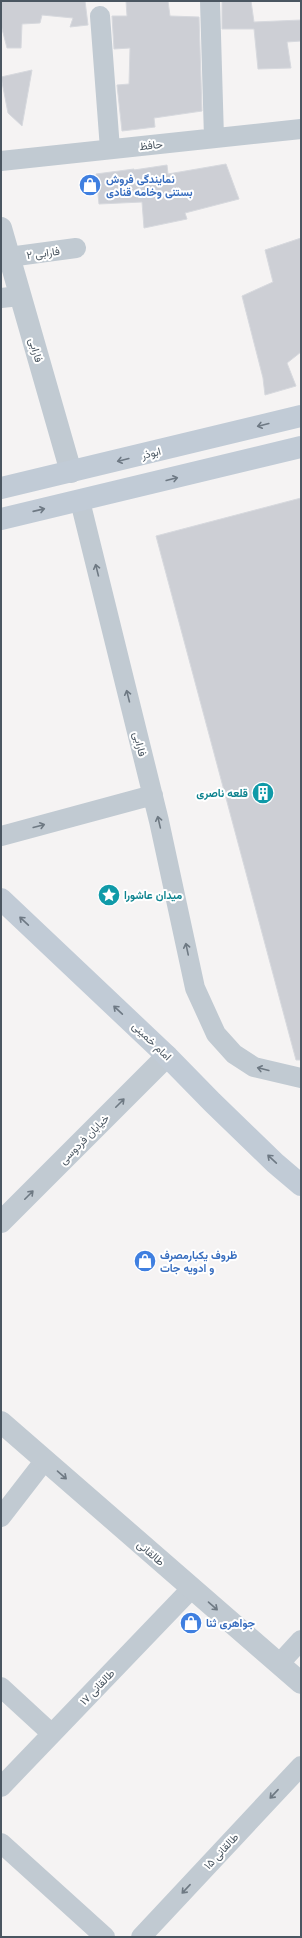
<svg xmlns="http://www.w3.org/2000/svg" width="302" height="1938" font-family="Quicksand,Vazirmatn,sans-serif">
	<rect width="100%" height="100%" fill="#f5f3f3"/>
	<path fill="#cdcfd5" stroke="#d7d9de" d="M1,1H85L88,25L70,27L73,18L42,15L40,23L22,24L21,48H7L1,25Z
		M126,1H168L170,16L199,17L202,111L154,118L155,127L122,131L117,85L129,84L130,48L114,49L112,16H127Z
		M222,1H251L254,22L301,20V41L287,42L291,68L258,69L254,29H222Z
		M32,70L22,126L8,113L1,77Z
		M226,164L239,199L185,213L187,219L144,228L142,202L99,204L96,174L134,169V170L167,165L168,174Z
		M301,238V352L287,363L296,386L265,395L263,378L242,296L273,282L265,250Z
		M301,498V1060H296L156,536Z"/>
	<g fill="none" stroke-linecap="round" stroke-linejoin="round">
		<path stroke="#c1cad2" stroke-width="20" d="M210,1L214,138
			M100,16L110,149
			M1,161L301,129
			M9,257L76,248
			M1,298L20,296
			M80,501L159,821L195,988L216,1034L234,1054L254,1067L301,1078
			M1,836L153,795
			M1,1517L45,1460
			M279,1664L301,1640
			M1,1687L52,1734
			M1,1787L192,1588
			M1,1843L105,1937
			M141,1937L301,1766"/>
		<path stroke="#c1cad2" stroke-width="22" d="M1,228L71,472
			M1,1222L167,1056
			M1,1422L301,1683"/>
		<path stroke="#c1cbd6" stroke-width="22" d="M1,488L301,416
			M1,519L301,447
			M1,899L167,1056L212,1102L275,1163L301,1185"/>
	</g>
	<defs><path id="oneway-shaft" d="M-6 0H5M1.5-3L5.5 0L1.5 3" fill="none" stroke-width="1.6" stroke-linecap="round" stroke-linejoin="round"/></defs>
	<g stroke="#6e7984">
		<use href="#oneway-shaft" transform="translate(263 425) rotate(166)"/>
		<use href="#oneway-shaft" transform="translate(123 460) rotate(166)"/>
		<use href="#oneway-shaft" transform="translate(172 479) rotate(-14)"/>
		<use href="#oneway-shaft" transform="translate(39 510) rotate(-13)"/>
		<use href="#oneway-shaft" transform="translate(24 921) rotate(-137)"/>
		<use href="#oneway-shaft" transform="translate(118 1010) rotate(-137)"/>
		<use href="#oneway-shaft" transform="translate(272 1159) rotate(-137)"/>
	</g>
	<g stroke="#6e7983">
		<use href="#oneway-shaft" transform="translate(97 570) rotate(-104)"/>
		<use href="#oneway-shaft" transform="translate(128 696) rotate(-104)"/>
		<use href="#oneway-shaft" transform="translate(159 822) rotate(-103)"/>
		<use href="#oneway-shaft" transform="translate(39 826) rotate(-15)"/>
		<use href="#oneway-shaft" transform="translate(187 949) rotate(-102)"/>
		<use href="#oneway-shaft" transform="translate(263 1069) rotate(-166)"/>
		<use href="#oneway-shaft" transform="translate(120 1103) rotate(-45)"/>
		<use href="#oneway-shaft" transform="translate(29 1195) rotate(-45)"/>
		<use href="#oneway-shaft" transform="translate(62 1475) rotate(41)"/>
		<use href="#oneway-shaft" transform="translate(213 1606) rotate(41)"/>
		<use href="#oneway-shaft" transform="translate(274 1794) rotate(133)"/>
		<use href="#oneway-shaft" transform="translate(186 1889) rotate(133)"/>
	</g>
	<defs>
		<g id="shop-disc" transform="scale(1.15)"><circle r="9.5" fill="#3f7fe0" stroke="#fff"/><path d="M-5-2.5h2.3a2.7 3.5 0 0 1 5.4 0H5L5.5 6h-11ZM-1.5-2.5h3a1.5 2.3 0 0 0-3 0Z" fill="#fff"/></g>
		<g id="building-disc" transform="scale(1.15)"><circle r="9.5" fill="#0f9aa8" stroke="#fff"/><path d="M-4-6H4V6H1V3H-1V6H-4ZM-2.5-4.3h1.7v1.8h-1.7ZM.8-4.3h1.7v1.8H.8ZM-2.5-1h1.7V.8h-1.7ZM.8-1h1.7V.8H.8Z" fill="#fff"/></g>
		<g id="sight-disc" transform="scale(1.15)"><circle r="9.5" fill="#0f9aa8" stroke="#fff"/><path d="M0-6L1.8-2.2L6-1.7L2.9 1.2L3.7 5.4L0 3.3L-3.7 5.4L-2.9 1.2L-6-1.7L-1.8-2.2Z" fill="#fff"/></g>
	</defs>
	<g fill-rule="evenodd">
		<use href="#shop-disc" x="90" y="185"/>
		<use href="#building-disc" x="263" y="793"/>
		<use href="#sight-disc" x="109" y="895"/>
		<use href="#shop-disc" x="145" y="1261"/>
		<use href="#shop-disc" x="191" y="1623"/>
	</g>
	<g text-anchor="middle" stroke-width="4" stroke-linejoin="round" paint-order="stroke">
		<g font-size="11" fill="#4a5661" stroke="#fff">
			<text transform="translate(151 145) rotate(-6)" y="4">حافظ</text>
			<text transform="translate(43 253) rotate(-8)" y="4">فارابی ۲</text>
			<text transform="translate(36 350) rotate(74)" y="4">فارابی</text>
			<text transform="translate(151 453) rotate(-14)" y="4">ابوذر</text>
			<text transform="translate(140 744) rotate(76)" y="4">فارابی</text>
			<text transform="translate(152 1041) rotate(44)" y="4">امام خمینی</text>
			<text transform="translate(84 1139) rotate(-45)" y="4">خیابان فردوسی</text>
			<text transform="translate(151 1553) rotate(41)" y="4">طالقانی</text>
			<text transform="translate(97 1687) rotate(-46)" y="4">طالقانی ۱۷</text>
			<text transform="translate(221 1851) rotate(-47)" y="4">طالقانی ۱۵</text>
		</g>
		<g font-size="11" font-weight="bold" fill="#366cbe" stroke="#fff" text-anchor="start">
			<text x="106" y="183">نمایندگی فروش<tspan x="106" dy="13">بستنی وخامه قنادی</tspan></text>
			<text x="160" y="1259">ظروف یکبارمصرف<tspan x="160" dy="13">و ادویه جات</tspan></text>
			<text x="206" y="1627">جواهری ثنا</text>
		</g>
		<g font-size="11" font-weight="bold" fill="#0d838f" stroke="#fff" text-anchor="end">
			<text x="248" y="797">قلعه ناصری</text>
			<text x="124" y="899" text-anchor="start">میدان عاشورا</text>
		</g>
	</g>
	<rect width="302" height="1938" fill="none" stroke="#4a5661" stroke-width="4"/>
</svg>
